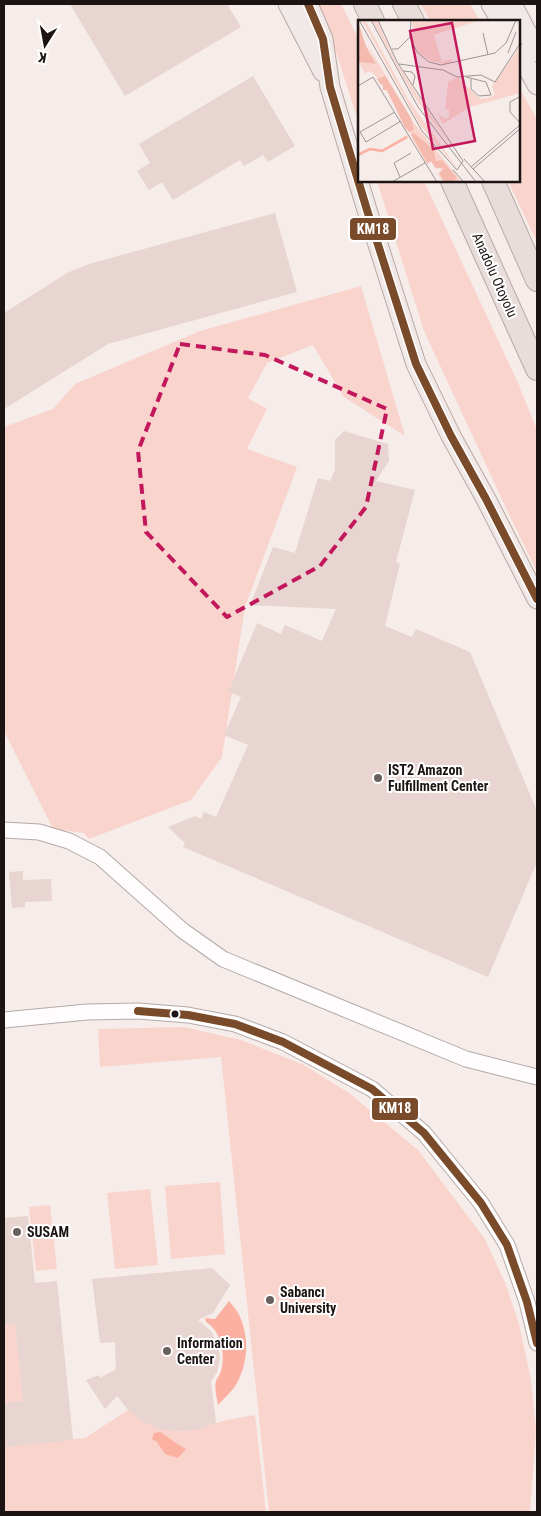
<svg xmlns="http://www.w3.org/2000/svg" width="541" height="1516" font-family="'Roboto Condensed',sans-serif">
	<rect width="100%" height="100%" fill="#f6ecea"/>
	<path fill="#f9d4cc" d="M312,4H341L360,42V127L337,55Z
		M421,4H470L480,21H430Z
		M520,89L537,119V242L508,181H520Z
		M377,181H424L518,383L537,430V572L506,508L424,331Z
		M361,286L405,436L344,397L313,345L267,363L248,398L267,409L247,449L297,467L245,607L222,757L191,800L89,839L84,833L53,829L4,731V427L53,409L75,384L200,331Z
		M184,1027L241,1040L304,1065L349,1093L418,1150L485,1239L506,1285L519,1324L531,1380L536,1430L530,1512H269L221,1057L100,1067L98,1029Z
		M220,1182L225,1254L171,1259L165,1186Z
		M150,1189L158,1265L115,1269L107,1193Z
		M50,1205L57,1269L36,1271L29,1207Z
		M15,1324L23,1401L4,1403V1326Z
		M128,1410C150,1426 170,1436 198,1429C204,1428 210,1424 216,1423C229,1419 243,1417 255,1415L266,1512H4V1447L85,1438Z"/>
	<path fill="#fbb0a2" d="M229,1301C233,1306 238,1311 240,1317C249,1337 248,1362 238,1381C234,1390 225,1397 218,1405C217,1398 214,1387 216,1381C217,1378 220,1375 221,1371C226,1354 221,1331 206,1322L205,1318L215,1319Z
		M160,1432C170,1438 176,1444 186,1449L178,1458L165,1454L157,1442L152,1439L154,1433Z"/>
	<path fill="#e8d4d0" d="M70,4H227L241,27L125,96Z
		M253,76L295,146L268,162L263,155L244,166L240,160L173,200L162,182L149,190L137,171L150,163L139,144Z
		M275,213L297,292L108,344L4,409V313L67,273L89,264Z
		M344,431L388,444L389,461L376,481L415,490L396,562L400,564L385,626L412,637L416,629L470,652L537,811V862L488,977L183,847L185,843L168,827L195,816L201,819L204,812L216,817L248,745L224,735L241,697L228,692L257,623L281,634L285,625L322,641L336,609L250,605L273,547L295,553L318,478L330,481L335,470V440Z
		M23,871V880L51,879L52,901L25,902V907L12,908L9,872Z
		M28,1216L35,1283L57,1281L73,1440L4,1447V1403L23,1401L15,1324L4,1326V1218Z
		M212,1268L230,1285L213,1313L198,1320L211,1331L217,1343L220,1358L217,1372L211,1382L216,1423L200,1429L187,1431H172L159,1429L144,1422L128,1410L117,1396L105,1409L86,1380L99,1375L100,1378L116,1369L115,1342L100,1343L92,1279Z"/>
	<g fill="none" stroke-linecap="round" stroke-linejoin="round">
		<g stroke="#b3aaa8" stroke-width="17">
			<path id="minor" d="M4,830L39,832L69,841L100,857L182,930L223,959L466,1059L537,1077
				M4,1020L87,1012L138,1011L188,1015L235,1024L283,1042L372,1089L424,1133L481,1203L507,1245L527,1302L537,1343"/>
		</g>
		<g stroke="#b8a9a6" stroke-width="21">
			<path id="major" d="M288,4L323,72
				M308,4L323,39L330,87L367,210L416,364L451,436L486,499L537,599
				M491,4L501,21
				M512,4L537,52
				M520,54L537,85"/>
		</g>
		<g stroke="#b8a9a6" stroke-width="24">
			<path id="highway" d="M365,4L373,21
				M404,4L413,21
				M452,181L537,369
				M493,181L537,280"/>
		</g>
		<use href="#minor" stroke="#fefcfc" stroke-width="15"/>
		<use href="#major" stroke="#f1e9e7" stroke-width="19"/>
		<use href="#highway" stroke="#e8dddb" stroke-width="22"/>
		<g stroke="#fff" stroke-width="11">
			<path id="bus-1" d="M308,4L323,39L330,87L367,210L416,364L451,436L486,499L537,599
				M138,1011L188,1015L235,1024L283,1042L372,1089L424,1133L481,1203L507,1245L527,1302L537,1343"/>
		</g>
		<use href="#bus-1" stroke="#7a4b2a" stroke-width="8"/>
	</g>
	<path fill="none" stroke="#c2185b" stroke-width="4" stroke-dasharray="10 6" stroke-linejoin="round" d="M180,344L265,355L387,409L366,507L320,566L227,617L146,532L138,451Z"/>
	<g fill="#68605e" stroke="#fff" stroke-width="2">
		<circle cx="378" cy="778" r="5"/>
		<circle cx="17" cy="1232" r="5"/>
		<circle cx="270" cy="1300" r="5"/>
		<circle cx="167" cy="1351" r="5"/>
	</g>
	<circle fill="#1c1412" stroke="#fff" stroke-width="2" cx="175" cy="1014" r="4.5"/>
	<g text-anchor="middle" stroke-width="4" stroke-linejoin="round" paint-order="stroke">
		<g font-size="14" fill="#1c1412" stroke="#fff">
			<text transform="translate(495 275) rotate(66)" y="5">Anadolu Otoyolu</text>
		</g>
		<g font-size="14" font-weight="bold" fill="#1c1412" stroke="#fff" text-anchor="start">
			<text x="388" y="775">IST2 Amazon<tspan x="388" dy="16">Fulfillment Center</tspan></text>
			<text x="27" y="1237">SUSAM</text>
			<text x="280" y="1297">Sabancı<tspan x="280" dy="16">University</tspan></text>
			<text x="177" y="1348">Information<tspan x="177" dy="16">Center</tspan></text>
		</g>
	</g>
	<g transform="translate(358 20)">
		<rect width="162" height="162" fill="#f6ecea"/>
		<path d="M4,0H7L50,79L99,148L62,105ZM14,0H19L38,42L90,122L55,75ZM55,0H118L119,1L76,15L84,42L93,39L94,42L87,44L73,41L60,32L54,18ZM9,24L56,103L104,162H85L80,154L84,151L82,148L78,149L73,142L69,144L28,70L17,55L11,51L7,54L1,42L18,44ZM162,26V73L112,87L85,104L79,93L87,99L91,97V90L87,89L90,62L100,57L122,79L133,77L137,74L134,66ZM49,115L51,117L25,132L12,130L0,137V133L10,128L25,129Z" fill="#f9d4cc"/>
		<path d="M0,2L8,26L18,44L0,42ZM27,56L53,98L56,110L51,112L47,108L29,70H25V63L23,65L19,59ZM56,113L76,130L78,141L84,140L99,158L95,162H86L81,153L86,148H78L73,141L69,143L53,115Z" fill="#f5b9ae"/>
		<path fill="none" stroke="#fbb0a2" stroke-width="2.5" d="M0,135L12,129L24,131L49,117"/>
		<path fill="none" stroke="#9f9694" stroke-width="1" d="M1,0L64,111L99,150L105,141L39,42L20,0M13,0L60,87L118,162M53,0L52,17L59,32L71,42L83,45L137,33L148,23L158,0M125,13L130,35M34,29H40L52,17M150,33L158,12M41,44L85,50L99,57L123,55L137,62L163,22M45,51L54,52L57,56L55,65M108,57L128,62L133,75L121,76L113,69V59M0,66L15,57L79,162M37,92L2,112L8,122L43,101M106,139L127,162M113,147L163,104L152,92V82L163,76M115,149L163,108M95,150L106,162M42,157L36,143L53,133M34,162L67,143"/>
		<path fill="#c2185b" fill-opacity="0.15" stroke="#c2185b" stroke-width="2.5" d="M94,3L117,121L75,129L52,11Z"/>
		<rect width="162" height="162" fill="none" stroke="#1c1412" stroke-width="2.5"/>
	</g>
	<g stroke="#fff" stroke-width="2">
		<rect x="349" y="217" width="48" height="24" rx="5" fill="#7a4b2a"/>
		<rect x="371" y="1097" width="48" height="24" rx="5" fill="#7a4b2a"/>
	</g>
	<g font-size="14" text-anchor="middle" font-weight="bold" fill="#fff">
		<text x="373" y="234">KM18</text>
		<text x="395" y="1113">KM18</text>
	</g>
	<rect width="541" height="1516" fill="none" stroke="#1c1412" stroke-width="10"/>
	<g transform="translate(45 45) rotate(191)" stroke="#ffffff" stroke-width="4" paint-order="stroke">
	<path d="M0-4L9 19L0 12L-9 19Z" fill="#1c1412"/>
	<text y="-8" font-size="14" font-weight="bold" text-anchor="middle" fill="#1c1412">K</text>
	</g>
</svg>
